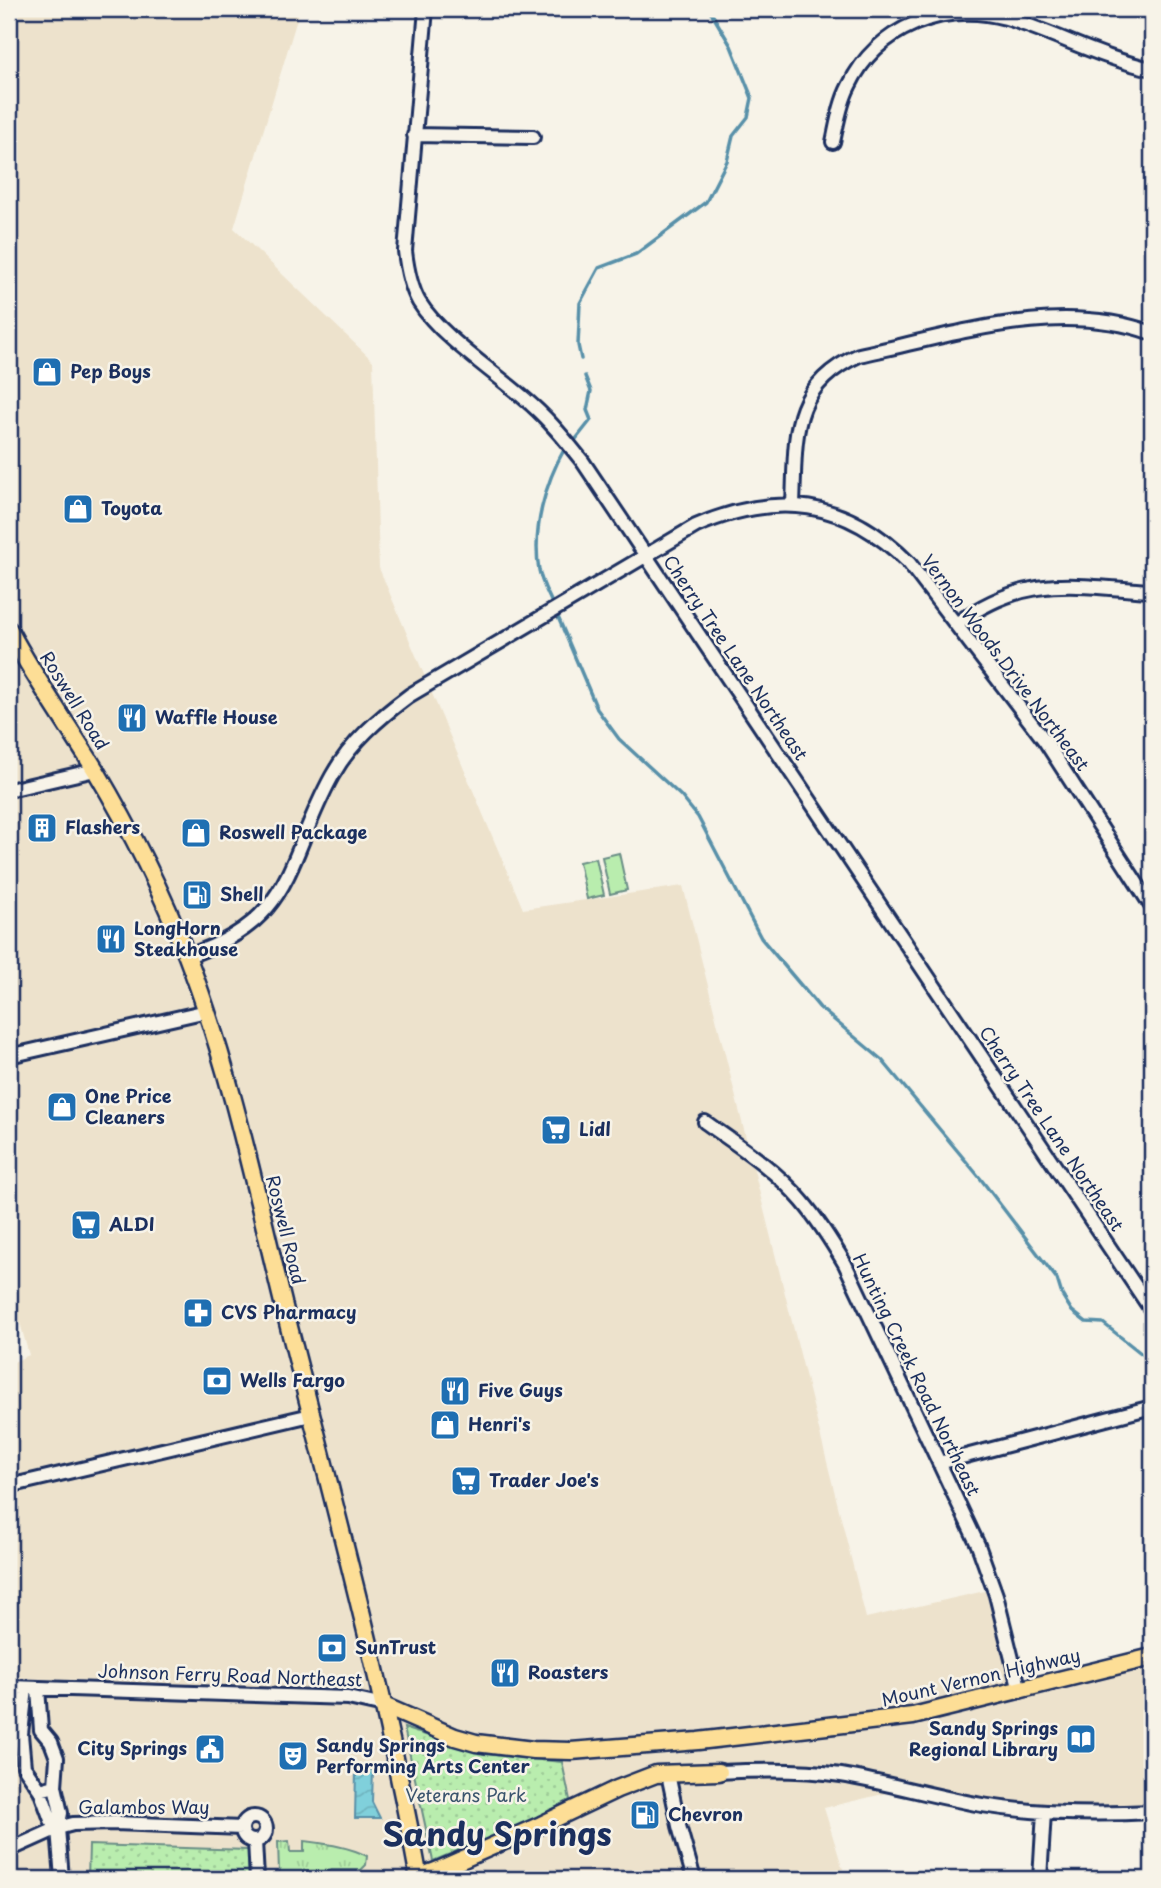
<svg xmlns="http://www.w3.org/2000/svg" width="1161" height="1888" font-family="'Playpen Sans',sans-serif">
	<defs>
		<pattern id="grass-tufts" width="24" height="20" patternUnits="userSpaceOnUse" patternTransform="scale(1.75)"><rect width="24" height="20" fill="#b9edae"/><path d="M3 7l-1-3M5 7V3M7 7l1-3M15 17l-1-3M17 17v-4M19 17l1-3" fill="none" stroke="#9ecc98"/></pattern>
		<pattern id="park-dots" width="8" height="8" patternUnits="userSpaceOnUse" patternTransform="scale(1.75)"><rect width="8" height="8" fill="#b9edae"/><path d="M2 2h.1M6 6h.1" fill="none" stroke="#9ecc98" stroke-width="1.8" stroke-linecap="round"/></pattern>
		<pattern id="water-waves" width="16" height="10" patternUnits="userSpaceOnUse" patternTransform="scale(1.75)"><rect width="16" height="10" fill="#80d0db"/><path d="M0 5q4-4 8 0t8 0" fill="none" stroke="#6eb3be"/></pattern>
	</defs>
	<rect width="100%" height="100%" fill="#f7f3e8"/>
	<filter id="ink" filterUnits="userSpaceOnUse"><feTurbulence type="fractalNoise" baseFrequency=".0143" numOctaves="2"/><feDisplacementMap in="SourceGraphic" scale="14" xChannelSelector="R" yChannelSelector="G"/><feConvolveMatrix kernelMatrix="1 2 1 2 8 2 1 2 1" color-interpolation-filters="sRGB"/></filter>
	<g filter="url(#ink)">
		<path fill="#ede2cc" d="M9,9H300L234,228L373,361L379,568L523,909L683,886L866,1618L998,1588L1030,1692L1152,1664V1811L1027,1814L900,1790L824,1808L846,1879H9V1364L29,1355L9,1283Z"/>
		<path fill="url(#grass-tufts)" stroke="#6a8e86" stroke-width="2" d="M289,1841L290,1852H304V1841C326,1844 347,1846 367,1856L366,1865L361,1870H331L314,1879H284L279,1872L278,1842Z"/>
		<path fill="url(#park-dots)" stroke="#6a8e86" stroke-width="2" d="M404,1728L484,1754L562,1762L570,1800L528,1822L433,1861Z
			M89,1845L248,1850L249,1879H88Z"/>
		<path fill="#b9edae" stroke="#6a8e86" stroke-width="2" d="M619,853L627,890L610,894L602,857Z
			M596,858L604,895L587,899L579,862Z"/>
		<path fill="url(#water-waves)" stroke="#5890a9" stroke-width="2" d="M356,1770H373L372,1802L380,1818H355Z"/>
		<g fill="none" stroke-linecap="round" stroke-linejoin="round">
			<path stroke="#5890a9" stroke-width="3.5" d="M581,359L578,345L580,303L599,268L636,254L706,202L727,161L733,136L748,117L752,98L731,46L709,9
				M576,439L591,420L587,410L591,391L585,376
				M551,601C547,592 541,581 539,570C532,530 545,483 565,448
				M558,617L597,709L619,739L681,796L698,817L761,938L820,1008L882,1060L980,1178L1057,1279L1062,1295L1072,1311L1086,1322L1103,1323L1152,1362"/>
			<g stroke="#1b2f5e" stroke-width="18">
				<path id="minor" d="M426,9L405,251C407,268 410,286 419,302C441,338 501,376 533,406C552,423 567,442 583,462L1152,1311
					M414,135L533,137
					M833,142C837,124 840,103 849,86C877,27 944,1 1006,18C1056,33 1102,59 1152,69
					M793,504C796,437 789,387 859,355C954,335 1057,299 1152,333
					M956,624C1025,573 1073,586 1152,591
					M9,790L95,770
					M187,956C296,921 285,861 332,776C351,742 379,718 410,695L696,526C777,491 845,499 909,563L1045,741L1152,907
					M9,1056L207,1011
					M705,1122C739,1146 775,1169 802,1201C819,1221 832,1242 845,1264L978,1545L996,1595L1020,1691
					M939,1463L1152,1407
					M9,1486L311,1415
					M9,1687L348,1698L384,1706
					M26,1688L21,1734L24,1767L40,1790L51,1820L58,1828
					M38,1688L41,1730L51,1742L57,1758L55,1786L40,1790
					M719,1772C759,1770 801,1769 841,1775C889,1783 935,1797 982,1805C1038,1814 1096,1815 1152,1812
					M668,1774L679,1826L694,1879
					M55,1786L61,1813L58,1828L62,1879
					M242 1829a12 12 0 1 1 24 0a12 12 0 1 1-24 0Z
					M255,1841L257,1879
					M9,1850L58,1828L73,1824L115,1823L242,1828
					M1040,1879L1044,1812"/>
			</g>
			<g stroke="#1b2f5e" stroke-width="21">
				<path id="major" d="M9,630C35,679 67,724 96,771C131,830 162,892 187,956C234,1078 259,1209 291,1335C337,1516 386,1696 419,1879
					M384,1706L455,1737L476,1743L533,1750L571,1751L698,1741L913,1716L1152,1657
					M419,1877L436,1871L541,1825L617,1789L656,1774L719,1772"/>
			</g>
			<use href="#minor" stroke="#f7f3e8" stroke-width="12"/>
			<use href="#major" stroke="#fdde96" stroke-width="16"/>
		</g>
	</g>
	<defs>
		<g id="shop-square" transform="scale(1.575)"><rect x="-9" y="-9" width="18" height="18" rx="4" fill="#1f6fb2" stroke="#f7f3e8"/><path d="M-5-2.5h2.3a2.7 3.5 0 0 1 5.4 0H5L5.5 6h-11ZM-1.5-2.5h3a1.5 2.3 0 0 0-3 0Z" fill="#fff"/></g>
		<g id="restaurant-square" transform="scale(1.575)"><rect x="-9" y="-9" width="18" height="18" rx="4" fill="#1f6fb2" stroke="#f7f3e8"/><path d="M-5-6h1v4h1v-4h1v4h1v-4h1v5L-1.5 .5V6h-2V.5L-5-1ZM5-6V6H3V1.5H1.5Q1.5-4 5-6Z" fill="#fff"/></g>
		<g id="building-square" transform="scale(1.575)"><rect x="-9" y="-9" width="18" height="18" rx="4" fill="#1f6fb2" stroke="#f7f3e8"/><path d="M-4-6H4V6H1V3H-1V6H-4ZM-2.5-4.3h1.7v1.8h-1.7ZM.8-4.3h1.7v1.8H.8ZM-2.5-1h1.7V.8h-1.7ZM.8-1h1.7V.8H.8Z" fill="#fff"/></g>
		<g id="fuel-square" transform="scale(1.575)"><rect x="-9" y="-9" width="18" height="18" rx="4" fill="#1f6fb2" stroke="#f7f3e8"/><path d="M-5.5-6h7V0h2V4h1.3V-2.5L3-4.5l.8-.8L6-3V5H2.5V1h-1V6h-7ZM-4.2-4.7v3.2H.2V-4.7Z" fill="#fff"/></g>
		<g id="supermarket-square" transform="scale(1.575)"><rect x="-9" y="-9" width="18" height="18" rx="4" fill="#1f6fb2" stroke="#f7f3e8"/><path d="M-6-5.5h2.5l.6 2H6L4.5 2H-2.5L-4.4-4H-6ZM-1.5 3.2a1.3 1.3 0 1 0 .1 0ZM3 3.2a1.3 1.3 0 1 0 .1 0Z" fill="#fff"/></g>
		<g id="pharmacy-square" transform="scale(1.575)"><rect x="-9" y="-9" width="18" height="18" rx="4" fill="#1f6fb2" stroke="#f7f3e8"/><path d="M-2-6h4v4h4v4h-4v4h-4v-4h-4v-4h4Z" fill="#fff"/></g>
		<g id="bank-square" transform="scale(1.575)"><rect x="-9" y="-9" width="18" height="18" rx="4" fill="#1f6fb2" stroke="#f7f3e8"/><path d="M-6-4H6V4H-6ZM0-2.3a2.3 2.3 0 1 0 0 4.6a2.3 2.3 0 1 0 0-4.6Z" fill="#fff"/></g>
		<g id="library-square" transform="scale(1.575)"><rect x="-9" y="-9" width="18" height="18" rx="4" fill="#1f6fb2" stroke="#f7f3e8"/><path d="M-6-4Q-3-5.5-.7-3.5V5Q-3 3-6 4ZM6-4Q3-5.5 .7-3.5V5Q3 3 6 4Z" fill="#fff"/></g>
		<g id="civic-square" transform="scale(1.575)"><rect x="-9" y="-9" width="18" height="18" rx="4" fill="#1f6fb2" stroke="#f7f3e8"/><path d="M-.6-6.5H3V-4.5H.6V-3L4-1V1h2V6H-6V1h2V-1L-.6-3ZM-1.2 2.5V6h2.4V2.5Z" fill="#fff"/></g>
		<g id="theatre-square" transform="scale(1.575)"><rect x="-9" y="-9" width="18" height="18" rx="4" fill="#1f6fb2" stroke="#f7f3e8"/><path d="M-5-5.5Q0-4 5-5.5V0Q5 5 0 6Q-5 5-5 0ZM-3.3-2.5H-1v1.5H-3.3ZM1-2.5H3.3v1.5H1ZM-2.8 1Q0 5.5 2.8 1Z" fill="#fff"/></g>
	</defs>
	<g fill-rule="evenodd">
		<use href="#shop-square" x="47" y="372"/>
		<use href="#shop-square" x="78" y="509"/>
		<use href="#restaurant-square" x="132" y="718"/>
		<use href="#building-square" x="42" y="828"/>
		<use href="#shop-square" x="196" y="833"/>
		<use href="#fuel-square" x="197" y="895"/>
		<use href="#restaurant-square" x="111" y="939"/>
		<use href="#shop-square" x="62" y="1107"/>
		<use href="#supermarket-square" x="556" y="1130"/>
		<use href="#supermarket-square" x="86" y="1225"/>
		<use href="#pharmacy-square" x="198" y="1313"/>
		<use href="#bank-square" x="217" y="1381"/>
		<use href="#restaurant-square" x="455" y="1391"/>
		<use href="#shop-square" x="445" y="1425"/>
		<use href="#supermarket-square" x="466" y="1481"/>
		<use href="#bank-square" x="332" y="1648"/>
		<use href="#restaurant-square" x="505" y="1673"/>
		<use href="#library-square" x="1081" y="1739"/>
		<use href="#civic-square" x="210" y="1749"/>
		<use href="#theatre-square" x="293" y="1756"/>
		<use href="#fuel-square" x="645" y="1815"/>
	</g>
	<g text-anchor="middle" stroke-width="5" stroke-linejoin="round" paint-order="stroke">
		<g font-size="18" font-weight="bold" fill="#1b2f5e" stroke="#f7f3e8" text-anchor="start">
			<text x="70" y="378">Pep Boys</text>
			<text x="101" y="515">Toyota</text>
			<text x="155" y="724">Waffle House</text>
			<text x="65" y="834">Flashers</text>
			<text x="219" y="839">Roswell Package</text>
			<text x="220" y="901">Shell</text>
			<text x="134" y="935">LongHorn<tspan x="134" dy="21">Steakhouse</tspan></text>
			<text x="85" y="1103">One Price<tspan x="85" dy="21">Cleaners</tspan></text>
			<text x="579" y="1136">Lidl</text>
			<text x="109" y="1231">ALDI</text>
			<text x="221" y="1319">CVS Pharmacy</text>
			<text x="240" y="1387">Wells Fargo</text>
			<text x="478" y="1397">Five Guys</text>
			<text x="468" y="1431">Henri's</text>
			<text x="489" y="1487">Trader Joe's</text>
			<text x="355" y="1654">SunTrust</text>
			<text x="528" y="1679">Roasters</text>
			<text x="1058" y="1735" text-anchor="end">Sandy Springs<tspan x="1058" dy="21">Regional Library</tspan></text>
			<text x="316" y="1752">Sandy Springs<tspan x="316" dy="21">Performing Arts Center</tspan></text>
			<text x="187" y="1755" text-anchor="end">City Springs</text>
			<text x="668" y="1821">Chevron</text>
		</g>
		<g font-size="18" fill="#1b2f5e" stroke="#f7f3e8">
			<text transform="translate(735 658) rotate(56)" y="6">Cherry Tree Lane Northeast</text>
			<text transform="translate(1005 663) rotate(53)" y="6">Vernon Woods Drive Northeast</text>
			<text transform="translate(74 701) rotate(58)" y="6">Roswell Road</text>
			<text transform="translate(1051 1129) rotate(56)" y="6">Cherry Tree Lane Northeast</text>
			<text transform="translate(285 1230) rotate(76)" y="6">Roswell Road</text>
			<text transform="translate(916 1375) rotate(64)" y="6">Hunting Creek Road Northeast</text>
			<text transform="translate(230 1676) rotate(2)" y="6">Johnson Ferry Road Northeast</text>
			<text transform="translate(981 1678) rotate(-13)" y="6">Mount Vernon Highway</text>
			<text x="144" y="1814">Galambos Way</text>
		</g>
		<g font-size="18" fill="#3b556e" stroke="#f7f3e8">
			<text x="466" y="1802">Veterans Park</text>
		</g>
		<g font-size="32" font-weight="bold" fill="#1b2f5e" stroke="#f7f3e8">
			<text x="497" y="1846">Sandy Springs</text>
		</g>
	</g>
	<rect width="1161" height="1888" fill="none" stroke="#f7f3e8" stroke-width="35"/>
	<rect x="18" y="18" width="1126" height="1853" fill="none" stroke="#1b2f5e" stroke-width="2.5" filter="url(#ink)"/>
</svg>
